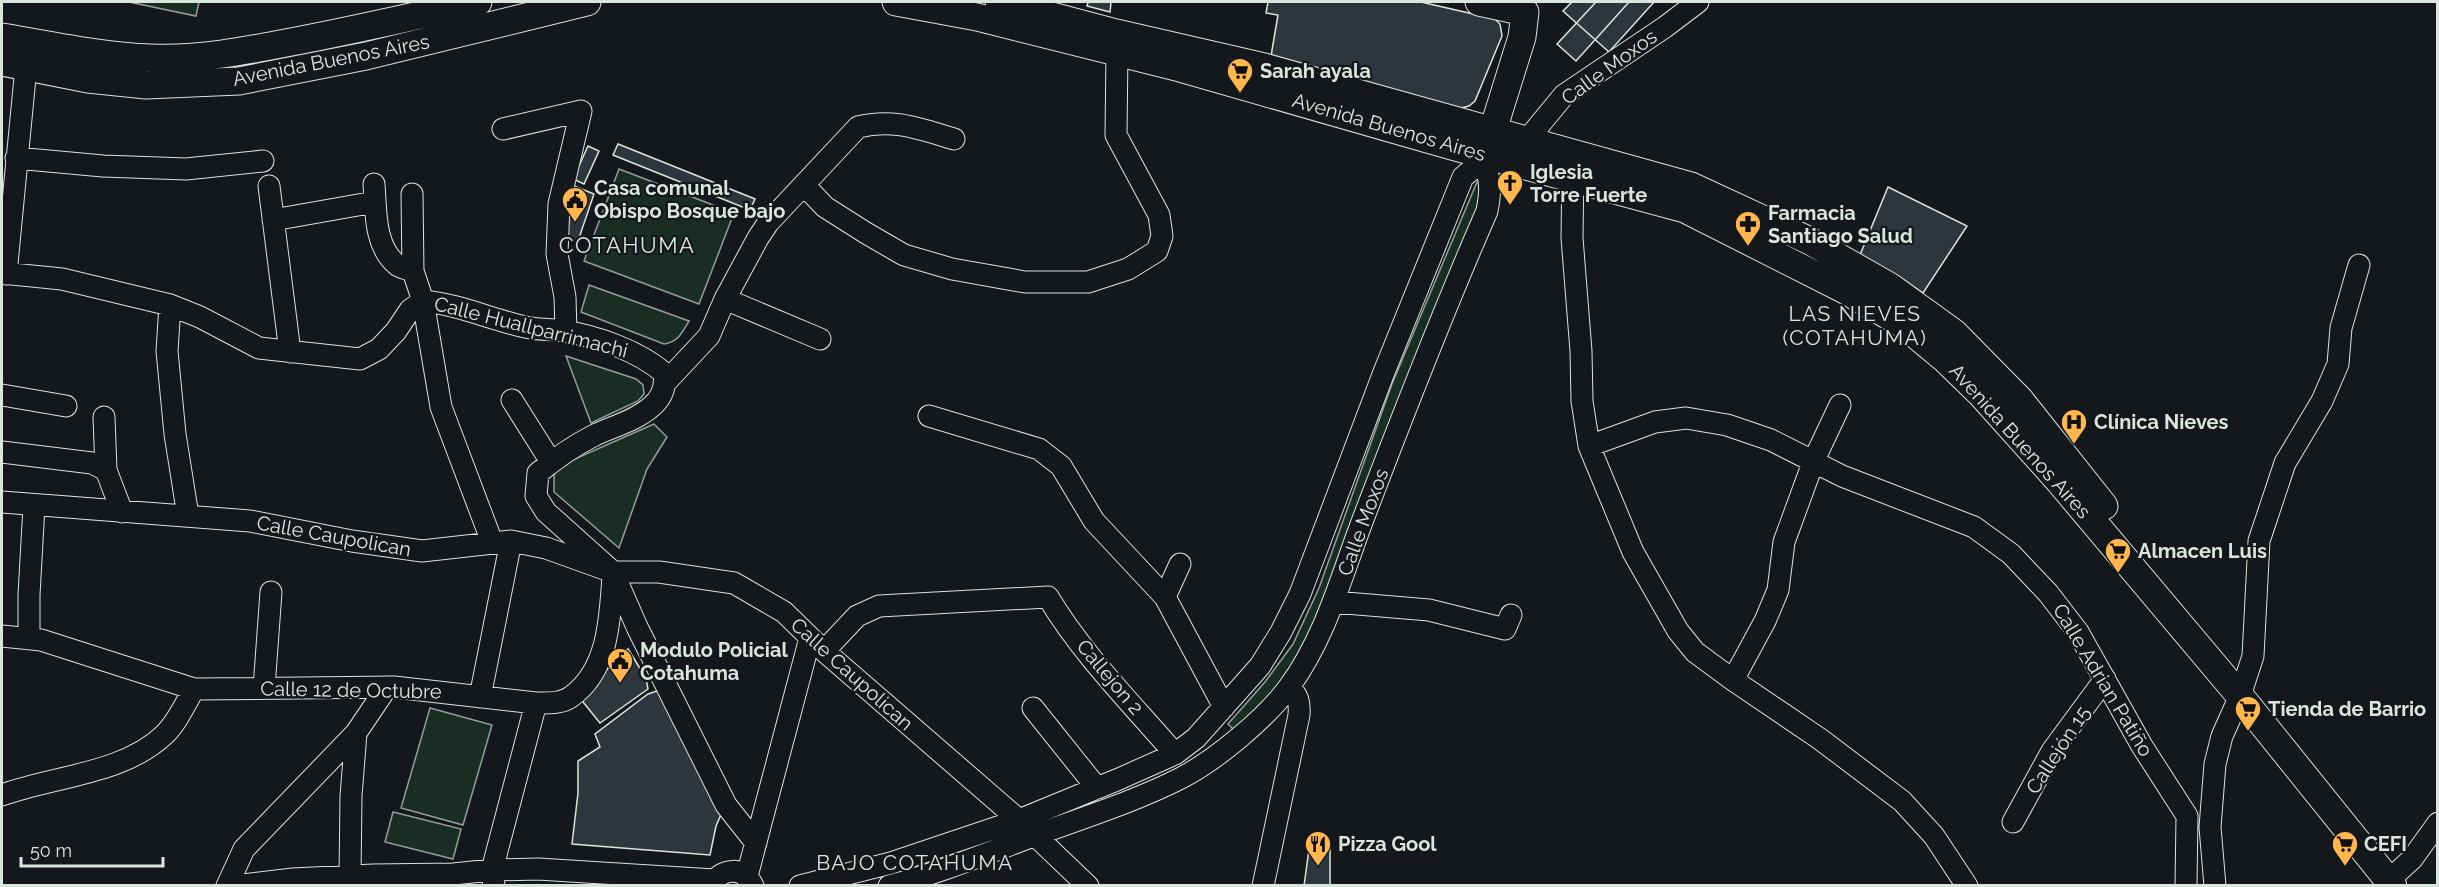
<svg xmlns="http://www.w3.org/2000/svg" width="2439" height="887" font-family="Raleway,sans-serif">
	<rect width="100%" height="100%" fill="#14181c"/>
	<path fill="#1a2d24" stroke="#939e99" stroke-width="1.5" d="M129,2H199L196,16Z
		M619,169L734,213L699,304L584,261Z
		M1479,181L1486,186L1326,598L1301,651L1277,688L1235,731L1228,724L1265,682L1293,644L1319,588L1392,384L1477,182Z
		M589,285L689,321C682,333 678,342 664,344L581,312Z
		M566,356L636,379L643,385L644,394L638,401L591,423Z
		M654,424L667,437L647,469L619,548L554,492V475L561,465Z
		M430,708L492,725L463,825L401,808Z
		M393,812L461,829L453,859L385,842Z"/>
	<path fill="#2c363c" stroke="#d8e6dc" stroke-width="1.5" d="M1088,2H1111L1110,12L1087,6Z
		M1268,2H1421L1495,19L1500,24L1502,36L1475,101L1469,106L1461,108L1271,56L1278,15L1266,13Z
		M1572,2H1654L1609,52L1563,11Z
		M1596,2H1629L1576,61L1557,44Z
		M618,144L755,199L750,210L613,155Z
		M588,146L599,151L584,184L573,179Z
		M569,184L594,194L578,241L564,239Z
		M1888,187L1967,226L1923,293L1901,278L1860,255Z
		M628,649L646,678L648,689L600,723L579,697Z
		M663,689L723,810L716,826L710,855L572,844L578,793V761L600,747L595,734L648,694Z
		M1310,842L1330,848V886H1304Z"/>
	<g fill="none" stroke-linecap="round" stroke-linejoin="round">
		<g stroke="#d8e6dc" stroke-width="23">
			<path id="minor" d="M503,129L581,111L559,204L557,254L565,297L566,331
				M1527,140L1564,95L1665,27L1698,2
				M16,158L103,166L186,169L263,161
				M1573,163L1572,238L1581,351L1582,401L1589,446L1633,552L1678,631L1695,652L1733,680L1820,739L1902,801L1934,836L1967,886
				M374,184C376,210 374,245 396,264C400,268 408,269 413,271
				M804,185L825,207L866,233L904,255L952,269L1025,282H1088L1128,269L1157,251L1162,236L1159,215L1116,135L1117,52
				M269,186L290,352
				M412,194L413,271L423,301L441,407L492,542
				M273,220L375,202
				M2,273L62,279L170,305L200,317L259,348L360,359L379,349L396,331L410,310L423,301C457,304 488,318 521,326C534,330 549,329 563,331C596,336 639,351 664,373C666,386 662,398 651,407C635,421 611,427 593,436C573,446 555,459 538,473L536,496L546,512L613,572L637,627L726,805L756,843
				M6,274L26,67
				M725,299L820,339
				M170,305L167,351L175,434L188,516
				M665,383L709,336L725,299L758,238L768,223L858,127C893,118 920,129 954,139
				M2,395L66,406
				M512,400L551,462
				M929,416L1039,449L1061,466L1094,521L1165,597L1224,707
				M104,417L106,470L122,512
				M1589,446L1655,422L1686,418L1727,425L1771,440L1842,476L1974,527L2011,554L2048,593L2078,632L2142,746L2187,816L2186,886
				M2,452L92,463L106,470
				M2,502L250,521L352,541L422,551L511,541L546,548L613,572H659L734,583L784,612L824,651L1019,820L1088,886
				M1165,597L1180,564
				M1334,602L1429,610L1505,629L1511,615
				M2,636L41,640L194,689L394,687L536,703C548,703 562,704 572,696C609,669 610,617 613,576
				M29,639V595L34,506
				M824,651L857,616L879,606L1048,597C1082,654 1132,704 1175,754
				M1733,680L1765,621L1778,590L1784,542L1814,460L1840,405
				M264,688L271,592
				M480,697L511,541
				M1033,708L1097,788
				M2,795C54,776 123,774 164,735C177,723 185,704 194,689
				M2013,822L2052,751L2105,679
				M350,876L351,796L356,733
				M747,876L810,638
				M2389,880L2412,859L2438,823
				M227,886L244,849L356,733L387,687
				M234,886L293,879L373,875L453,874L492,870L538,869L714,880
				M494,886L492,870L536,703
				M711,886C721,867 744,866 753,886
				M800,886L891,863L1019,820L1119,779L1175,754L1196,738L1260,666L1281,632L1300,594L1384,372L1463,177L1483,160L1485,155
				M889,886C939,873 988,853 1036,835C1085,817 1136,801 1181,778C1216,760 1266,718 1289,687C1327,635 1342,573 1365,514C1404,412 1443,311 1487,211C1491,191 1491,179 1483,160
				M1263,886L1299,715C1300,702 1298,695 1289,687
				M2215,886L2210,827L2215,764L2222,736L2240,696L2253,656L2259,541L2285,463L2322,401L2338,364L2341,328L2359,265"/>
		</g>
		<g stroke="#d8e6dc" stroke-width="29">
			<path id="major" d="M896,2L977,17L1180,68L1452,146L1685,209L1845,290L1904,325L1945,359L1981,394L2059,481L2240,696L2393,886
				M999,2L1116,33L1264,67L1691,186L1810,241L1889,286L1954,333L2020,400L2104,506
				M1479,2L1525,12L1522,37L1488,146
				M2,37C51,45 100,56 151,58C198,60 245,51 291,42C354,30 416,16 478,2
				M2,62L88,79L146,85L239,81L366,56L587,2"/>
		</g>
		<use href="#minor" stroke="#14181c" stroke-width="21"/>
		<use href="#major" stroke="#14181c" stroke-width="27"/>
	</g>
	<defs>
		<g id="supermarket-pin" transform="scale(1.35)"><path d="M0 17L-7.5 6A9.5 9.5 0 1 1 7.5 6Z" fill="#ffb74d" stroke="#14181c"/><path d="M-6-5.5h2.5l.6 2H6L4.5 2H-2.5L-4.4-4H-6ZM-1.5 3.2a1.3 1.3 0 1 0 .1 0ZM3 3.2a1.3 1.3 0 1 0 .1 0Z" fill="#111"/></g>
		<g id="church-pin" transform="scale(1.35)"><path d="M0 17L-7.5 6A9.5 9.5 0 1 1 7.5 6Z" fill="#ffb74d" stroke="#14181c"/><path d="M-1.2-6h2.4v3.5h3.3v2.4h-3.3V6h-2.4V-.1h-3.3v-2.4h3.3Z" fill="#111"/></g>
		<g id="civic-pin" transform="scale(1.35)"><path d="M0 17L-7.5 6A9.5 9.5 0 1 1 7.5 6Z" fill="#ffb74d" stroke="#14181c"/><path d="M-.6-6.5H3V-4.5H.6V-3L4-1V1h2V6H-6V1h2V-1L-.6-3ZM-1.2 2.5V6h2.4V2.5Z" fill="#111"/></g>
		<g id="pharmacy-pin" transform="scale(1.35)"><path d="M0 17L-7.5 6A9.5 9.5 0 1 1 7.5 6Z" fill="#ffb74d" stroke="#14181c"/><path d="M-2-6h4v4h4v4h-4v4h-4v-4h-4v-4h4Z" fill="#111"/></g>
		<g id="hospital-pin" transform="scale(1.35)"><path d="M0 17L-7.5 6A9.5 9.5 0 1 1 7.5 6Z" fill="#ffb74d" stroke="#14181c"/><path d="M-5-5h3v3.5h4V-5h3V5h-3V1.5h-4V5h-3Z" fill="#111"/></g>
		<g id="restaurant-pin" transform="scale(1.35)"><path d="M0 17L-7.5 6A9.5 9.5 0 1 1 7.5 6Z" fill="#ffb74d" stroke="#14181c"/><path d="M-5-6h1v4h1v-4h1v4h1v-4h1v5L-1.5 .5V6h-2V.5L-5-1ZM5-6V6H3V1.5H1.5Q1.5-4 5-6Z" fill="#111"/></g>
	</defs>
	<g fill-rule="evenodd">
		<use href="#supermarket-pin" x="1240" y="71"/>
		<use href="#church-pin" x="1510" y="183"/>
		<use href="#civic-pin" x="575" y="200"/>
		<use href="#pharmacy-pin" x="1748" y="224"/>
		<use href="#hospital-pin" x="2074" y="422"/>
		<use href="#supermarket-pin" x="2118" y="551"/>
		<use href="#civic-pin" x="620" y="661"/>
		<use href="#supermarket-pin" x="2248" y="709"/>
		<use href="#restaurant-pin" x="1318" y="844"/>
		<use href="#supermarket-pin" x="2345" y="844"/>
	</g>
	<g text-anchor="middle" stroke-width="4.5" stroke-linejoin="round" paint-order="stroke">
		<g font-size="20" fill="#d8e6dc" stroke="#14181c">
			<text transform="translate(331 60) rotate(-11)" y="7">Avenida Buenos Aires</text>
			<text transform="translate(1609 67) rotate(-36)" y="7">Calle Moxos</text>
			<text transform="translate(1389 127) rotate(16)" y="7">Avenida Buenos Aires</text>
			<text transform="translate(531 327) rotate(14)" y="7">Calle Huallparrimachi</text>
			<text transform="translate(2020 441) rotate(48)" y="7">Avenida Buenos Aires</text>
			<text transform="translate(1363 522) rotate(-70)" y="7">Calle Moxos</text>
			<text transform="translate(334 536) rotate(10)" y="7">Calle Caupolican</text>
			<text transform="translate(852 674) rotate(42)" y="7">Calle Caupolican</text>
			<text transform="translate(1110 677) rotate(50)" y="7">Callejon 2</text>
			<text transform="translate(2103 680) rotate(59)" y="7">Calle Adrian Patiño</text>
			<text transform="translate(351 690) rotate(1)" y="7">Calle 12 de Octubre</text>
			<text transform="translate(2058 750) rotate(-57)" y="7">Callejón 15</text>
		</g>
		<g font-size="20" font-weight="bold" fill="#d8e6dc" stroke="#14181c" text-anchor="start">
			<text x="1260" y="78">Sarah ayala</text>
			<text x="1530" y="179">Iglesia<tspan x="1530" dy="23">Torre Fuerte</tspan></text>
			<text x="594" y="195">Casa comunal<tspan x="594" dy="23">Obispo Bosque bajo</tspan></text>
			<text x="1768" y="220">Farmacia<tspan x="1768" dy="23">Santiago Salud</tspan></text>
			<text x="2094" y="429">Clínica Nieves</text>
			<text x="2138" y="558">Almacen Luis</text>
			<text x="640" y="657">Modulo Policial<tspan x="640" dy="23">Cotahuma</tspan></text>
			<text x="2268" y="716">Tienda de Barrio</text>
			<text x="1338" y="851">Pizza Gool</text>
			<text x="2364" y="851">CEFI</text>
		</g>
		<g font-size="21" letter-spacing="1.5" fill="#d8e6dc" stroke="#14181c">
			<text x="1855" y="321">LAS NIEVES<tspan x="1855" dy="24">(COTAHUMA)</tspan></text>
			<text x="915" y="870">BAJO COTAHUMA</text>
		</g>
		<g font-size="22" letter-spacing="1.5" fill="#d8e6dc" stroke="#14181c">
			<text x="627" y="253">COTAHUMA</text>
		</g>
	</g>
	<rect width="2439" height="887" fill="none" stroke="#d8e6dc" stroke-width="6"/>
	<path d="M21 857v9h142v-9" fill="none" stroke="#d8e6dc" stroke-width="3"/>
	<text x="30" y="857" font-size="18" fill="#d8e6dc" stroke="#14181c" stroke-width="4.5" paint-order="stroke">50 m</text>
</svg>
